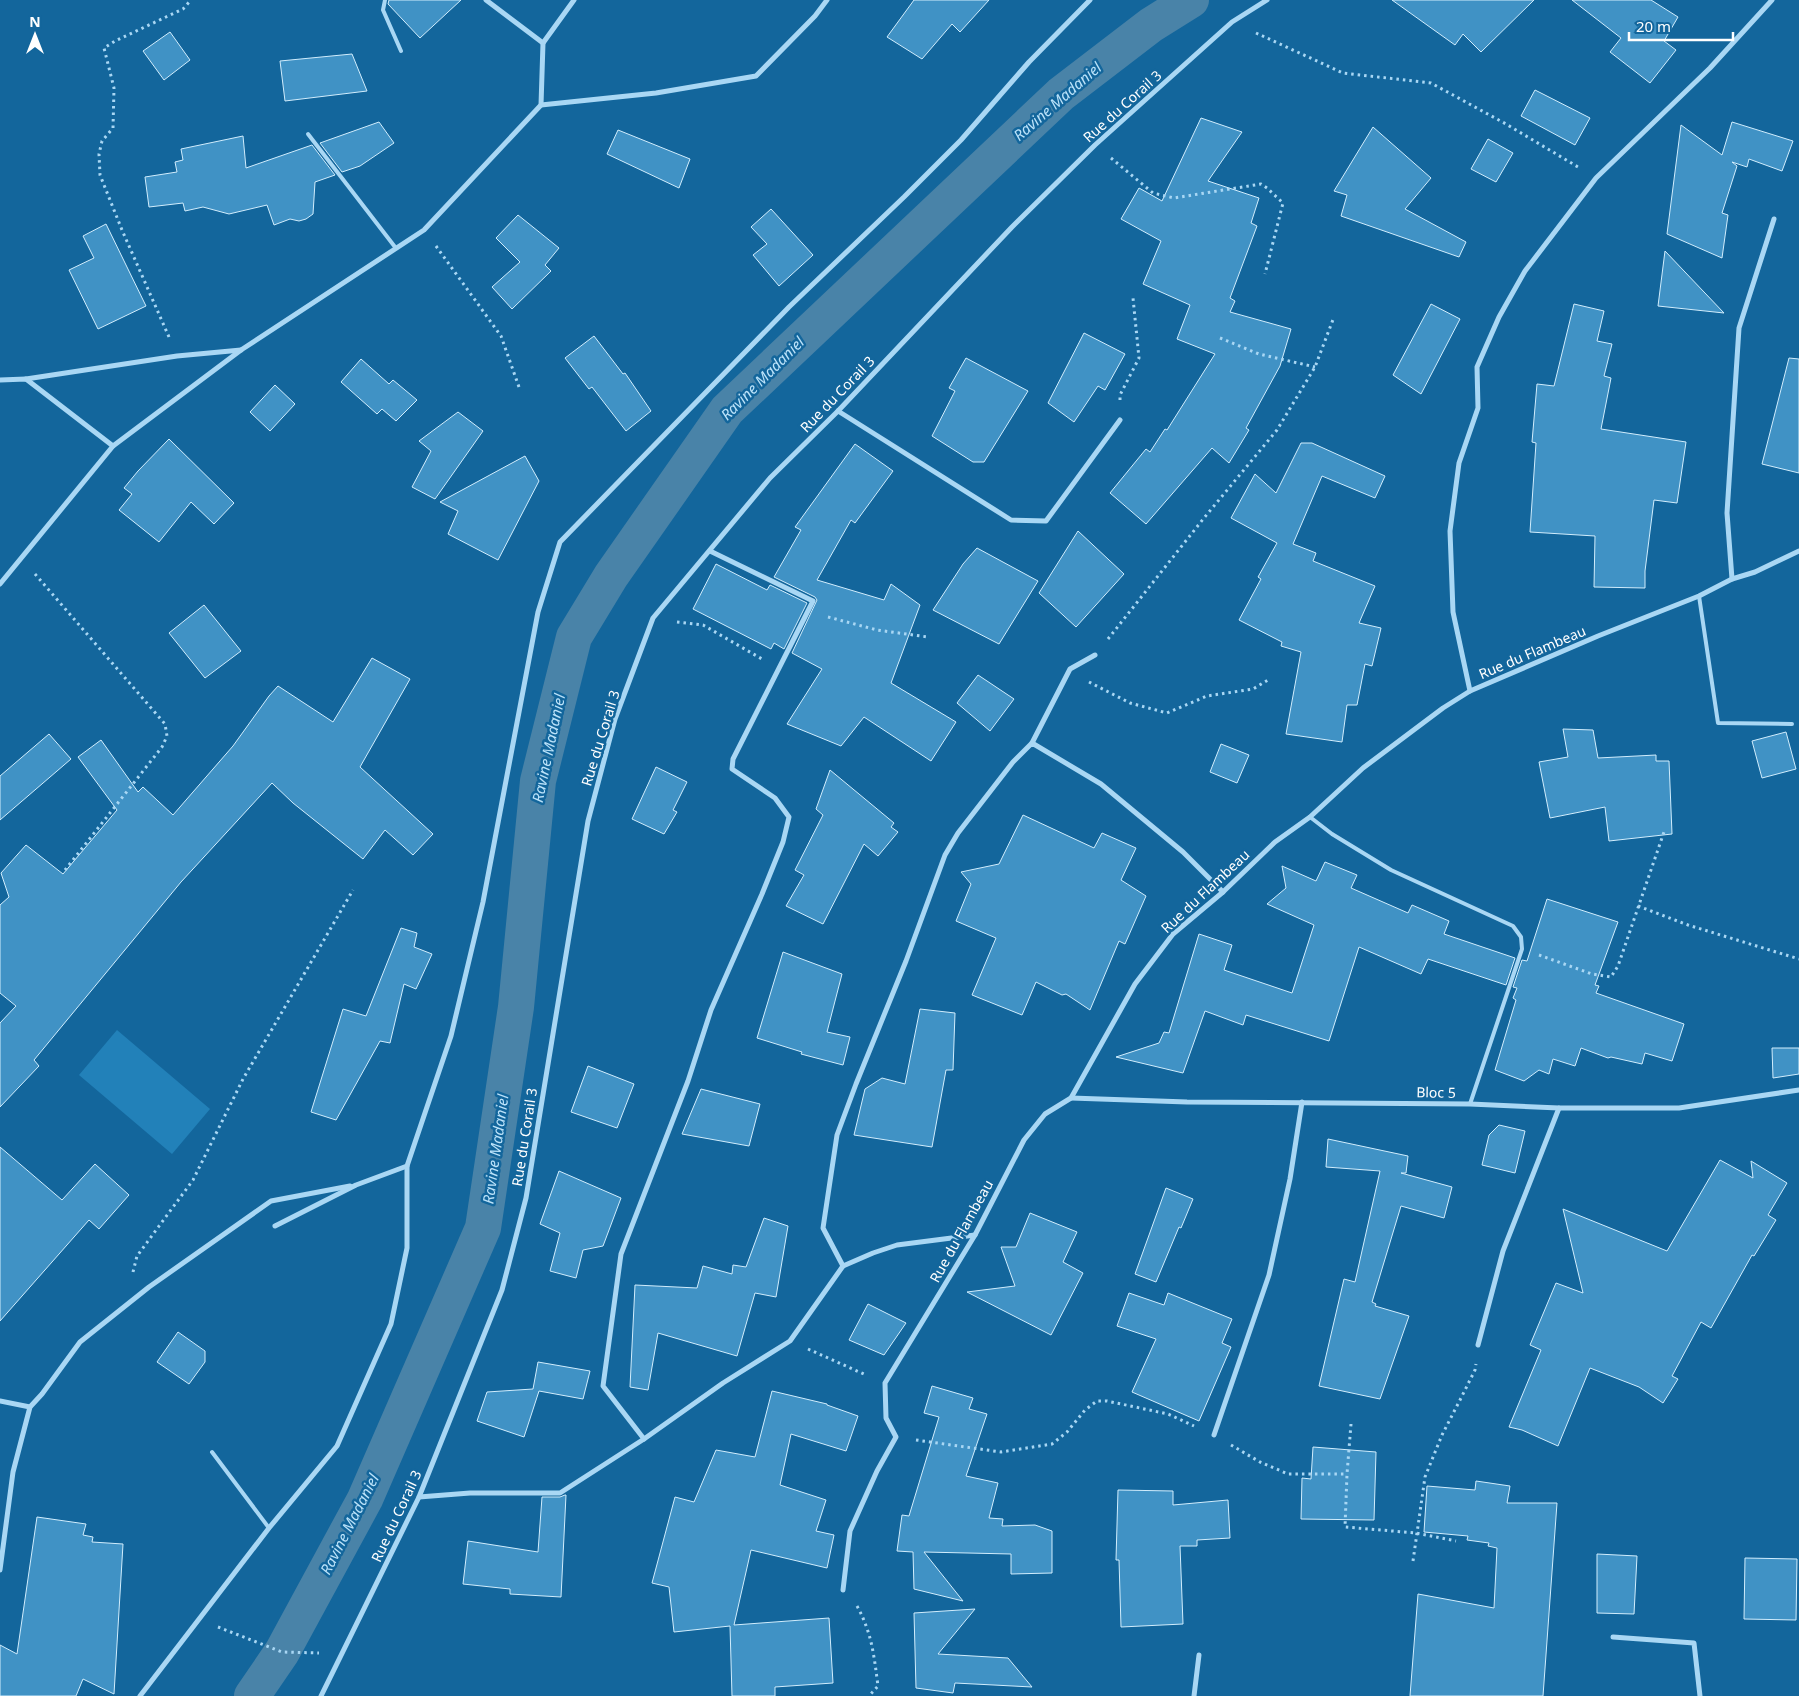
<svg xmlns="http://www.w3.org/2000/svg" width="1799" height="1696" font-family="'Noto Sans',sans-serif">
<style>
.green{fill:#2281b9}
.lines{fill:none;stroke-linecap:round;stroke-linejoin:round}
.canal{stroke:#4983a8;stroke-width:36}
.building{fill:#4092c5;stroke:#d1edfd}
.path{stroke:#a9d7f4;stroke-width:3;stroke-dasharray:2.5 4;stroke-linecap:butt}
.service{stroke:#a9d7f4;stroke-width:4}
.minor{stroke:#a9d7f4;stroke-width:5}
.labels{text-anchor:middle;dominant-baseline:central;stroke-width:5;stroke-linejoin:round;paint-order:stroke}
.street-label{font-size:14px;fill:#fff;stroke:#13669c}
.water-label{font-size:15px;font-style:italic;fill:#bce3fa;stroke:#13669c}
</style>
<rect width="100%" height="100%" fill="#13669c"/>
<!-- green -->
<polygon class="green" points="117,1030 210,1109 172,1154 79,1075"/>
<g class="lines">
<!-- canal -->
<polyline class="canal" points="252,1696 282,1652 365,1499 483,1228 516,1007 538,781 574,637 611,576 727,410 1061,94 1151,25 1191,0"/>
</g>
<!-- building -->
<g class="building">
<polygon points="389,0 461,0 420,38 388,4"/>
<polygon points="914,0 989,0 960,32 952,24 922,59 887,37"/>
<polygon points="1392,0 1534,0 1481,52 1463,34 1455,45"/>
<polygon points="1572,0 1651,0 1678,17 1664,41 1676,50 1650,83 1610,52 1621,38"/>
<polygon points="170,32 190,60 164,80 143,51"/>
<polygon points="352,54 367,91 285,101 280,61"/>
<polygon points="1535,90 1590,118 1575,145 1521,116"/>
<polygon points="1201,118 1242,132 1208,181 1259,198 1251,223 1257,226 1230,298 1235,301 1230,312 1291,329 1280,366 1246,428 1249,430 1229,463 1212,448 1146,524 1110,493 1146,449 1150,452 1165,429 1167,430 1215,354 1177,339 1190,305 1143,284 1161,241 1121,219 1139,188 1162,201"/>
<polygon points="379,122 394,143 360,166 342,172 320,143"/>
<polygon points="1732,122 1793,141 1782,171 1749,159 1747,167 1732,162 1737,166 1722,213 1728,215 1722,258 1667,234 1681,125 1722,155"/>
<polygon points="1373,127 1431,178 1405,209 1466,242 1459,257 1341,216 1347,195 1334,191"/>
<polygon points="618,130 690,159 679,188 607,154"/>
<polygon points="243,136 246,168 312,145 335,175 315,182 313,214 306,219 299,221 290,219 274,225 267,205 229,214 203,207 185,211 183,203 149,207 145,177 177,172 175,162 183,160 181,149"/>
<polygon points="1488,139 1513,153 1496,182 1471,169"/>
<polygon points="771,209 813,255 779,286 753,255 767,244 751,227"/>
<polygon points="518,215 559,248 545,265 551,271 512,309 492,287 520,262 496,238"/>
<polygon points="106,224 146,306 98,329 69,270 94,258 83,236"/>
<polygon points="1665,251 1724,313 1658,306"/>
<polygon points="1431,304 1460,319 1421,394 1393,375"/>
<polygon points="1574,304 1604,311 1597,341 1612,344 1604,376 1611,378 1601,429 1686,442 1677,503 1654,500 1645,571 1645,588 1594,587 1595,536 1530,532 1536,443 1532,442 1537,384 1554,386"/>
<polygon points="1084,333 1125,354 1105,390 1098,386 1074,422 1048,403"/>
<polygon points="594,336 623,374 625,373 651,411 626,431 592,387 589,389 565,358"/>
<polygon points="966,358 1028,391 984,462 973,462 932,436 955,391 949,388"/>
<polygon points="1789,358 1799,359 1799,473 1762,464"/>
<polygon points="361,359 389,384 393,380 417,400 396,421 382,409 377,414 341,382"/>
<polygon points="275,385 295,404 270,431 250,412"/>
<polygon points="458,412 483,431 435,499 412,487 431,451 419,441"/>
<polygon points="169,439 234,503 214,524 191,502 159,542 119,510 132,494 124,488 138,471"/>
<polygon points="1301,443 1312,443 1385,476 1375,498 1322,476 1293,544 1316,553 1313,561 1375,586 1359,623 1381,628 1372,666 1365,664 1357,705 1347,705 1342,742 1286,734 1301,652 1281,646 1282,642 1239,620 1261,579 1258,577 1277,543 1231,518 1255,474 1276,493"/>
<polygon points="855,444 893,471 855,523 851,520 817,580 884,600 891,584 920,605 891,683 956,722 931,761 864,717 841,746 787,724 822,669 792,653 817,600 815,597 774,577 801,530 795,527"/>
<polygon points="525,456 539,481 498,560 448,534 458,511 440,502"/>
<polygon points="1078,531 1124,574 1076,627 1039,593"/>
<polygon points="977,548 1038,581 999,644 933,610 963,564"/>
<polygon points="716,564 767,590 770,585 807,603 784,649 774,643 771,649 693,609"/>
<polygon points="204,605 241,651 205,678 169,633"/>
<polygon points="372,658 410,679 360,767 433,834 413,855 385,830 363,859 293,803 272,783 181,882 34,1060 39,1066 0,1107 0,1023 16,1006 0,993 0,905 9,897 1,873 26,845 63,874 117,810 78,757 101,740 138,792 143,787 173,815 233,746 269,696 278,686 333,722"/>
<polygon points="978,675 1014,699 990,731 957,703"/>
<polygon points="1563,729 1593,730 1598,758 1656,755 1656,761 1669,761 1672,834 1609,841 1605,807 1550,818 1539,762 1568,757"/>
<polygon points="1786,732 1796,769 1762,778 1752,741"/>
<polygon points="49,734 71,759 0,820 0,776"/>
<polygon points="1221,744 1249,755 1237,783 1210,772"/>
<polygon points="656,767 687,782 673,810 677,812 664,834 632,819"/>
<polygon points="830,770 894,823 891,827 898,832 878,856 864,844 823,924 786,906 804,875 795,870 823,815 816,809"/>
<polygon points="1023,815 1094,848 1102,833 1136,848 1121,880 1146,896 1125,944 1119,941 1090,1010 1066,994 1062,995 1036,982 1022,1015 972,995 996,938 956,921 971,884 961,872 999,864"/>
<polygon points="1325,862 1357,875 1351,888 1408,913 1412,905 1449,921 1444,934 1515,958 1506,985 1428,959 1421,974 1359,947 1329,1041 1246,1015 1243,1025 1205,1011 1183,1073 1116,1057 1159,1043 1164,1032 1169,1033 1199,934 1232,945 1224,970 1292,993 1314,925 1267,904 1286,888 1282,866 1316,881"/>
<polygon points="1547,899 1618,922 1595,985 1599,986 1596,993 1684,1024 1672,1061 1645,1053 1642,1064 1611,1057 1608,1058 1581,1048 1575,1066 1553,1059 1549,1074 1539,1070 1524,1081 1495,1070 1516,1000 1513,998 1517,988 1513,987 1522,960 1527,961"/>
<polygon points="401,928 417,933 414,947 432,954 416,989 404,984 390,1043 380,1041 336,1120 311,1112 343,1009 366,1016"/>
<polygon points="783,952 842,974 827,1032 850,1037 843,1065 801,1054 802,1052 757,1038"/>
<polygon points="920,1009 955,1013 953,1070 946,1070 932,1147 854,1135 865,1089 882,1078 905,1084"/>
<polygon points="1772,1048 1799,1048 1799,1074 1773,1078"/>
<polygon points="588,1066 634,1084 617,1128 571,1112"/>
<polygon points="701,1089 760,1104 749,1146 682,1134"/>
<polygon points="1499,1125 1525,1131 1515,1173 1482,1165 1489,1135"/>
<polygon points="1328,1139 1408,1156 1406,1173 1401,1173 1452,1187 1444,1218 1401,1206 1372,1302 1376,1304 1375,1306 1409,1316 1380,1399 1319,1386 1344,1279 1355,1282 1380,1171 1326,1167"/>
<polygon points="0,1147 62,1200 95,1164 129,1195 99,1229 89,1220 0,1321"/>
<polygon points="1720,1160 1753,1178 1751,1161 1787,1183 1768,1215 1776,1220 1754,1256 1752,1255 1711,1328 1701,1322 1672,1376 1678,1379 1663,1403 1639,1387 1590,1368 1558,1446 1522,1430 1509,1427 1541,1350 1530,1345 1556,1283 1583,1293 1563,1209 1667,1251"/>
<polygon points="559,1171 621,1198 603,1246 583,1250 576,1278 550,1271 560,1233 540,1224"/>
<polygon points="1166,1188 1193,1199 1181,1228 1179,1227 1156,1282 1135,1274"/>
<polygon points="1030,1213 1077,1232 1063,1262 1083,1273 1051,1335 967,1292 1015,1286 1001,1247 1016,1247"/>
<polygon points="764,1218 788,1226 776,1297 755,1293 737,1356 658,1333 648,1390 630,1387 635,1285 697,1288 703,1266 732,1274 733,1265 746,1267"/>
<polygon points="1129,1293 1164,1305 1168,1293 1232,1319 1222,1343 1231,1347 1199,1421 1132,1392 1156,1339 1117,1326"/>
<polygon points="868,1304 906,1323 884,1355 849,1340"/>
<polygon points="178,1332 205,1351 205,1362 189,1384 157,1362"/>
<polygon points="538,1362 590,1371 583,1399 539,1391 524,1437 477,1421 487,1392 533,1389"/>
<polygon points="932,1386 973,1398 969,1409 987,1414 966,1476 998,1483 989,1518 1003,1519 1002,1526 1035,1525 1052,1531 1052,1573 1011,1574 1011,1554 924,1552 963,1601 914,1589 913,1552 897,1551 902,1515 909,1516 939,1417 924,1413"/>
<polygon points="772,1391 827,1404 827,1405 858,1416 846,1451 791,1434 780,1485 826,1500 816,1531 834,1535 827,1568 751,1550 734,1625 829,1618 833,1683 775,1687 775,1696 732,1696 730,1626 674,1632 669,1587 652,1583 675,1497 694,1502 716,1450 755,1457"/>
<polygon points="1313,1447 1376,1452 1374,1520 1301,1519 1302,1478 1311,1479"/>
<polygon points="1476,1481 1510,1486 1507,1503 1557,1503 1543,1696 1410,1696 1418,1594 1494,1608 1497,1548 1488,1546 1489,1543 1467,1540 1468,1536 1424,1532 1427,1486 1475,1490"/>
<polygon points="1118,1490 1173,1491 1173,1505 1228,1500 1230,1538 1197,1540 1197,1546 1180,1546 1183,1624 1121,1627 1119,1560 1116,1560"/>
<polygon points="565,1495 566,1495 561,1597 510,1594 510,1589 463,1584 468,1541 538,1552 542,1497 560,1497"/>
<polygon points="37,1517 86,1524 83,1535 93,1537 92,1542 123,1544 114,1694 83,1679 76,1696 0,1696 0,1645 17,1654"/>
<polygon points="1597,1554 1637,1556 1634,1614 1597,1613"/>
<polygon points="1745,1558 1797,1559 1796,1620 1744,1619"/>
<polygon points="975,1609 938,1654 1008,1658 1032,1687 955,1683 953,1693 916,1688 914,1613"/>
</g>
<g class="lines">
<!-- path -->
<g class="path">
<polyline points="1256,33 1343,73 1431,83 1506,124 1578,167"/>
<polyline points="1111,158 1153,193 1174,198 1261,184 1267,188 1283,203 1265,274"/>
<polyline points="436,246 501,336 519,387"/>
<polyline points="169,337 122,230 100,175 99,154 102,141 113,128 114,88 104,48 115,41 183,9 191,0"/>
<polyline points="1220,338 1259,354 1315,367"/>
<polyline points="1120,400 1120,395 1139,358 1133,298"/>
<polyline points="35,574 165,724 167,736 162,747 65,870"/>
<polyline points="828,617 877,630 928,637"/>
<polyline points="677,622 703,625 762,659"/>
<polyline points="1108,639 1204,518 1277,430 1315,367 1334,317"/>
<polyline points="1089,682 1130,703 1167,713 1207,696 1253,689 1268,680"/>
<polyline points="1638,906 1688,925 1799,959"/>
<polyline points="1539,955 1592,974 1611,977 1618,966 1664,832"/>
<polyline points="133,1272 137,1256 193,1180 243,1079 353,890"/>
<polyline points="808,1349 866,1375"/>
<polyline points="1351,1424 1347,1474 1345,1527 1416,1533 1456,1541"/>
<polyline points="916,1440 1001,1452 1052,1444 1067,1432 1085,1410 1097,1401 1107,1401 1168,1414 1194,1426"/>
<polyline points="1231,1445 1260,1462 1288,1474 1347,1474"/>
<polyline points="1413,1561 1425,1477 1442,1435 1461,1398 1475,1370 1476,1364"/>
<path d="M857,1606C872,1633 874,1656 878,1686L869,1696"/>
<polyline points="218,1627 282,1652 319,1653"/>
</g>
<!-- service -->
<g class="service">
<polyline points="385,0 383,10 401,51"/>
<polyline points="308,134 395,247"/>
<polyline points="1699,596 1718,723 1792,724"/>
<polyline points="1310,817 1332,834 1391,870 1513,926 1521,937 1522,949 1470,1104"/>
<polyline points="212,1452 269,1528"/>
</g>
<!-- minor -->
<g class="minor">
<polyline points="486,0 543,43"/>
<polyline points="541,105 656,93 756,76 815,16 827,0"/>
<polyline points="26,379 177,356 241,350"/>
<polyline points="0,380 26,379 113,446"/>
<polyline points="838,411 1011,520 1046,521 1120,420"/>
<polyline points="1732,579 1727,513 1739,328 1774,219"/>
<polyline points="0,584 113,446 241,350 424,230 541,105 543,43 574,0"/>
<polyline points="1470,691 1453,612 1450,531 1459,463 1478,408 1477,367 1499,317 1525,271 1596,178 1710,68 1772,0"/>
<polyline points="1032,743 1070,669 1095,655"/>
<polyline points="1071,1098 1187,1102 1470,1104 1559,1108 1679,1108 1799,1090"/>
<polyline points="275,1226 356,1185 407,1166 451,1036 483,902 538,612 560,542 789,307 904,197 961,140 1029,62 1090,0"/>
<polyline points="843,1266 823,1228 837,1135 856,1084 906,961 945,855 958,833 1013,762 1032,743 1101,784 1183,852 1223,892"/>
<polyline points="1478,1345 1503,1251 1559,1108"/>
<polyline points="0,1401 30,1407"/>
<polyline points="1214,1435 1269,1275 1290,1179 1302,1102"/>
<polyline points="644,1439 603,1386 621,1254 688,1081 711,1010 762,894 783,842 789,817 775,798 732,769 733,759 813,601 710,551"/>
<polyline points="419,1497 470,1493 560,1493 644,1439 723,1383 790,1341 843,1266 873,1253 897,1245 975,1235"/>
<polyline points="0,1570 13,1472 30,1407 42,1394 80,1342 149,1287 271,1201 350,1186"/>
<polyline points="843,1590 850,1531 877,1471 896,1437 886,1418 885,1383 975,1235 1024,1140 1045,1114 1071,1098 1135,984 1173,934 1223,892 1275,842 1310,817 1363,768 1443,708 1470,691 1598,636 1699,596 1732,579 1755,572 1799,551"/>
<polyline points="1613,1637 1694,1643 1700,1696"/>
<polyline points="140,1696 269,1528 337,1446 391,1324 407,1248 407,1166"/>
<polyline points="321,1696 419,1497 502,1290 526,1198 588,821 615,719 653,618 770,478 838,411 1012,227 1095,145 1232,22 1267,0"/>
<polyline points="1194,1696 1199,1655"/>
</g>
</g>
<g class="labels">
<!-- street labels -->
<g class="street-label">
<text transform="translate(1122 106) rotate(-42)">Rue du Corail 3</text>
<text transform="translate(837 394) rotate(-46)">Rue du Corail 3</text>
<text transform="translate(1532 652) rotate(-23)">Rue du Flambeau</text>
<text transform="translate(600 738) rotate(-73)">Rue du Corail 3</text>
<text transform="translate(1205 891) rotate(-43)">Rue du Flambeau</text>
<text transform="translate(1436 1092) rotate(1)">Bloc 5</text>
<text transform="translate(524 1137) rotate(-81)">Rue du Corail 3</text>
<text transform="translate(961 1231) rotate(-61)">Rue du Flambeau</text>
<text transform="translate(396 1516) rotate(-65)">Rue du Corail 3</text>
</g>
<!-- water labels -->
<g class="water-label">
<text transform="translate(1057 101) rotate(-41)">Ravine Madaniel</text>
<text transform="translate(762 378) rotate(-45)">Ravine Madaniel</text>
<text transform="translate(548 748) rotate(-78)">Ravine Madaniel</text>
<text transform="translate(495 1149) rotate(-82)">Ravine Madaniel</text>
<text transform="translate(349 1524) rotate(-63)">Ravine Madaniel</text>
</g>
</g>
<!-- north arrow -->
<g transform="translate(35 35)" stroke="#13669c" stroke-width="4" paint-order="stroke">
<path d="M0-4L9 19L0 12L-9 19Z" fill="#ffffff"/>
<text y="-8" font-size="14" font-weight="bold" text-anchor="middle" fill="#ffffff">N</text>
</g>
<!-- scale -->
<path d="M1629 32v8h104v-8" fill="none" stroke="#ffffff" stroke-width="2.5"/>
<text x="1636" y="32" font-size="15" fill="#ffffff" stroke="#13669c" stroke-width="4" paint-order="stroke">20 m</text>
</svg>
